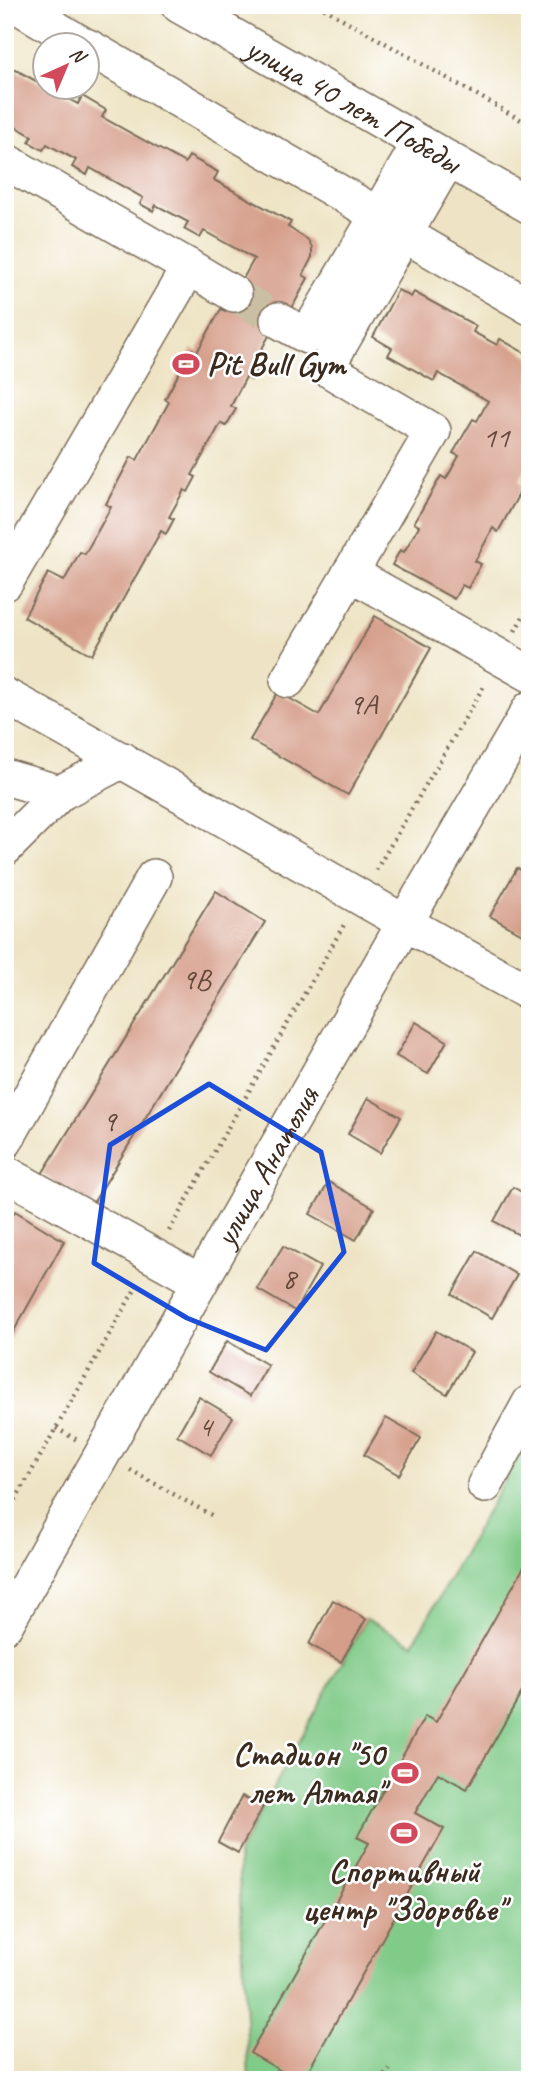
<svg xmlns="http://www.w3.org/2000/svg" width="535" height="2085" font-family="Caveat,sans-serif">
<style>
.green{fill:#81cb89;stroke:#5e7a54;stroke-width:2}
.building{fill:#d59e8a}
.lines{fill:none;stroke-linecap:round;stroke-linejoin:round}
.minor-tunnel{stroke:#cabfa4;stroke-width:35;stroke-dasharray:35 18;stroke-linecap:butt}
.minor-casing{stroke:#7a6b58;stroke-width:38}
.path{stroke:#7a6b58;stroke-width:4.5;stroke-dasharray:2 5;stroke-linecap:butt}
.minor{stroke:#fff;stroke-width:35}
.marked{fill:none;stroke:#1d4ed8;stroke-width:5;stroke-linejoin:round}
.labels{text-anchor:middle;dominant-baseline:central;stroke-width:5;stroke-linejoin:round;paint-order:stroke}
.number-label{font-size:30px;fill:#624739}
.street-label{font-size:33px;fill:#3b2a1e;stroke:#fff}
.poi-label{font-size:33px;font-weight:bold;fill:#3b2a1e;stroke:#fff;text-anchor:start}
</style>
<rect width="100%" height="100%" fill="#fff"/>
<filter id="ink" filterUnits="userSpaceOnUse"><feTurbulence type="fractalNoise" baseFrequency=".0143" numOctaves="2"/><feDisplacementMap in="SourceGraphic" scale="14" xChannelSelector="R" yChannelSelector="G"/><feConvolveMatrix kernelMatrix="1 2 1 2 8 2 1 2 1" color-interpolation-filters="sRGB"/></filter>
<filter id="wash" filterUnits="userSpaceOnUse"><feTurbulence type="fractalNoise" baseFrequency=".00686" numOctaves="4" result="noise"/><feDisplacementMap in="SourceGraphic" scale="28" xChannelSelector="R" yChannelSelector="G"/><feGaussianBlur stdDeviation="1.57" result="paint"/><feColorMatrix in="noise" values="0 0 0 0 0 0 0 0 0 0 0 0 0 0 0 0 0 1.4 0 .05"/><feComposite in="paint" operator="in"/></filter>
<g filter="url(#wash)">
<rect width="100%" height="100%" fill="#eee4c5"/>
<!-- green -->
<polygon class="green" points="530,1435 530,2080 249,2080 238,1853 366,1619 413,1644"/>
<g id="blocks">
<!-- building -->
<g class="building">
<polygon points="5,64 78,104 82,96 106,110 102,117 185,163 189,156 218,172 214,180 291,222 288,227 308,240 312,248 312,257 303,275 308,278 286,319 280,316 255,361 260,364 251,380 246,377 231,406 236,409 226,426 221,423 192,475 196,477 188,492 184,490 169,517 174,519 166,534 161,531 92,655 24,617 48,573 64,581 80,552 85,554 111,507 106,504 131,457 137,460 169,402 165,399 192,349 197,352 221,309 225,311 254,259 204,231 200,238 184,229 188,222 156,205 153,211 140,204 143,198 90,168 87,175 72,167 76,160 47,144 43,150 29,142 32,136 5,121"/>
<polygon points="398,290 411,297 414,292 476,326 473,332 497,345 500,339 530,356 530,462 519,482 524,485 498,532 493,528 475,561 481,564 468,588 462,585 454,599 392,565 400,550 404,552 419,526 414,523 441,476 446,479 459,456 453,453 473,419 477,421 488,401 438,373 434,381 388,355 392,348 373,337"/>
<polygon points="375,616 431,648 348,795 250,740 278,692 319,715"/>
<polygon points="517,868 530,874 530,925 524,935 490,916"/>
<polygon points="216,891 265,922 92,1205 42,1174"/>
<polygon points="416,1022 447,1041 428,1074 396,1056"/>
<polygon points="368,1098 401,1117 380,1153 348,1134"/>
<polygon points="329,1182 374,1208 356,1240 310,1214"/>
<polygon points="513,1187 530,1197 530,1241 494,1221"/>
<polygon points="15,1211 64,1241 5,1347 5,1227"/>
<polygon points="283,1246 320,1267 295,1311 257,1289"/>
<polygon points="477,1251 517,1275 492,1318 452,1294"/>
<polygon points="436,1331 472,1352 447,1394 411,1373"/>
<polygon points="227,1341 268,1365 250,1396 209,1372"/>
<polygon points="199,1397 233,1417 211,1455 177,1435"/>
<polygon points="386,1418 421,1438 399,1475 364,1455"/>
<polygon points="530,1556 530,1678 467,1789 438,1773 415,1813 444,1829 303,2080 297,2080 250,2053 369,1843 357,1837 425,1716 436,1722"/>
<polygon points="333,1600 366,1619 341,1662 309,1644"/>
<polygon points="242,1796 263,1807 238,1853 218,1842"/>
</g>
</g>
</g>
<g filter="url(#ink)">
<use href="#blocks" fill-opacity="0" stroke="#7a6b58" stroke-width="2"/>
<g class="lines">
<!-- minor-tunnel -->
<polyline class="minor-tunnel" points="234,294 278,320"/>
<!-- minor casing -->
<g class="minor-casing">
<g id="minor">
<polyline points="16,5 85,46"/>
<path id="s1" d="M179,5L530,206"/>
<polyline points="88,47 378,215"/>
<polyline points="5,161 189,267 5,583"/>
<polyline points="404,234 530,307"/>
<polyline points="189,267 234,294"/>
<polyline points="278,320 307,336 420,143"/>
<polyline points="350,573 530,674"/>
<polyline points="288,680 433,431 326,368 448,159"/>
<path d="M5,696C182,792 354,896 530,993"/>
<polyline points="5,777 60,793"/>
<polyline points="5,848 60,793 123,760"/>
<polyline points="5,1141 154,877"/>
<polyline points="5,1173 200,1282"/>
<polyline points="485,1485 530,1403"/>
<path id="s2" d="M5,1625L404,924L530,709"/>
</g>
</g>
<!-- path -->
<g class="path">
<polyline points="318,5 530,125"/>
<polyline points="515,631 530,604"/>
<polyline points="376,870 485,684"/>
<polyline points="169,1231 345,923"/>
<polyline points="56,1428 77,1440"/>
<polyline points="130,1470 213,1516"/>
<polyline points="5,1518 138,1284"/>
<polyline points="379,2080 390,2069"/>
</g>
<!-- minor -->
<use href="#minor" class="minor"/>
</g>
</g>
<!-- marked area -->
<path class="marked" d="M209,1084L321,1152L344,1252L266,1350L187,1318L94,1263L110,1145Z"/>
<!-- icons -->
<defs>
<g id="stadium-bare" transform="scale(2.1)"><path d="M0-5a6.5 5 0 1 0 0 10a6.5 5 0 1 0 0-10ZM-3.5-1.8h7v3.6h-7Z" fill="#d1495b" stroke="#fff" stroke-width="2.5" paint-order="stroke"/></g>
</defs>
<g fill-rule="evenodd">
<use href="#stadium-bare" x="186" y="364"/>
<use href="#stadium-bare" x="405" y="1773"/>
<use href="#stadium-bare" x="404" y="1833"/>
</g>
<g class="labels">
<!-- number labels -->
<g class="number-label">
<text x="496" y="437">11</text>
<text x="363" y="704">9А</text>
<text x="196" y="979">9В</text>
<text x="109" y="1121">9</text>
<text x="289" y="1278">8</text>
<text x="205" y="1426">4</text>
</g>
<!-- street labels -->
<g class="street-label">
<text stroke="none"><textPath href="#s1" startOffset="201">улица 40 лет Победы</textPath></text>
<text stroke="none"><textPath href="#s2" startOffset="528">улица Анатолия</textPath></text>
</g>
<!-- poi labels -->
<g class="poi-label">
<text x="207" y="364">Pit Bull Gym</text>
<text x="384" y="1754" text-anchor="end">Стадион "50<tspan x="384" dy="38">лет Алтая"</tspan></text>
<text x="404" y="1871" text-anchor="middle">Спортивный<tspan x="404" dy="38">центр "Здоровье"</tspan></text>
</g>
</g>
<!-- margin -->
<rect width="535" height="2085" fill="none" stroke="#fff" stroke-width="28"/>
<!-- north arrow -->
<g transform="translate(66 66) rotate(44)"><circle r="33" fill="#ffffff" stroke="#b1aaa5" stroke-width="2"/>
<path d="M0-5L12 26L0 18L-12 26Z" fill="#d1495b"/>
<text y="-10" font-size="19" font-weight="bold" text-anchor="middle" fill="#3b2a1e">N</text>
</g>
</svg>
